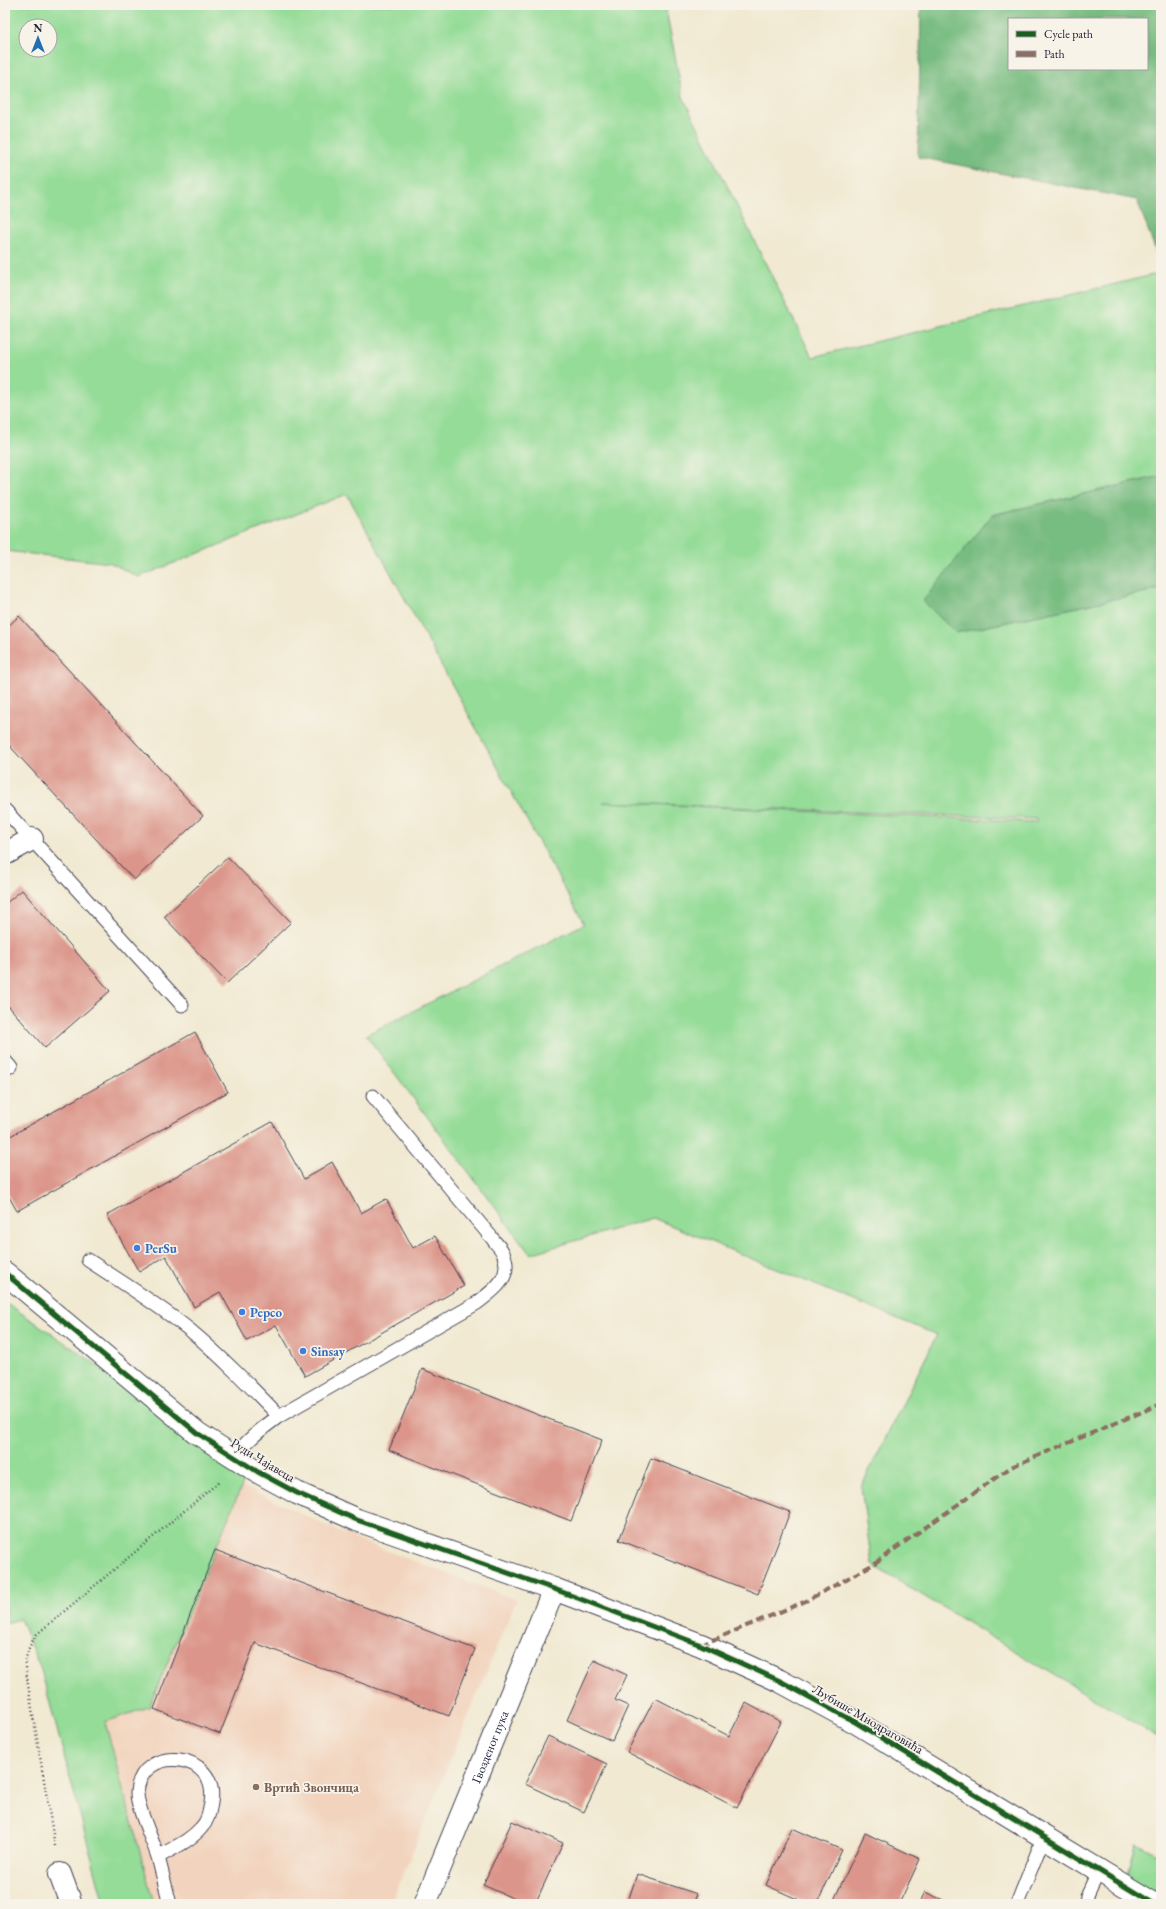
<svg xmlns="http://www.w3.org/2000/svg" width="1166" height="1909" font-family="'EB Garamond',serif">
<style>
.built{fill:#f2d4be}
.green{fill:#94dc97;stroke:#5b7f69;fill-rule:evenodd}
.forest{fill:#77bc80;stroke:#4c6f5e;fill-rule:evenodd}
.building{fill:#dc958a}
.lines{fill:none;stroke-linecap:round;stroke-linejoin:round}
.service-casing{stroke:#414052;stroke-width:15}
.minor-casing{stroke:#414052;stroke-width:24}
.path{stroke:#414052;stroke-width:2.5;stroke-dasharray:1 3;stroke-linecap:butt}
.service{stroke:#fff;stroke-width:13}
.minor{stroke:#fff;stroke-width:22}
.quiet{stroke:#8d6e63;stroke-width:4;stroke-dasharray:8 4;stroke-linecap:butt}
.cycleway-casing{stroke:#f7f3e8;stroke-width:8}
.cycleway{stroke:#1b5e20;stroke-width:5}
.shop-dot{fill:#3f7fe0;stroke:#f7f3e8;stroke-width:1.5}
.education-dot{fill:#8d6e63;stroke:#f7f3e8;stroke-width:1.5}
.labels{text-anchor:middle;dominant-baseline:central;stroke-width:3.5;stroke-linejoin:round;paint-order:stroke}
.shop-label{font-size:13px;font-weight:bold;fill:#366cbe;stroke:#f7f3e8;text-anchor:start}
.street-label{font-size:13px;fill:#22223b;stroke:#f7f3e8}
.education-label{font-size:13px;font-weight:bold;fill:#785e54;stroke:#f7f3e8;text-anchor:start}
</style>
<rect width="100%" height="100%" fill="#f7f3e8"/>
<filter id="ink" filterUnits="userSpaceOnUse"><feTurbulence type="fractalNoise" baseFrequency=".025" numOctaves="2"/><feDisplacementMap in="SourceGraphic" scale="8" xChannelSelector="R" yChannelSelector="G"/><feConvolveMatrix kernelMatrix="1 2 1 2 8 2 1 2 1" color-interpolation-filters="sRGB"/></filter>
<filter id="wash" filterUnits="userSpaceOnUse"><feTurbulence type="fractalNoise" baseFrequency=".012" numOctaves="4" result="noise"/><feDisplacementMap in="SourceGraphic" scale="16" xChannelSelector="R" yChannelSelector="G"/><feGaussianBlur stdDeviation="0.9" result="paint"/><feColorMatrix in="noise" values="0 0 0 0 0 0 0 0 0 0 0 0 0 0 0 0 0 1.4 0 .05"/><feComposite in="paint" operator="in"/></filter>
<g filter="url(#wash)">
<rect width="100%" height="100%" fill="#f1e9d1"/>
<!-- built -->
<polygon class="built" points="232,1481 351,1537 516,1600 391,1904 104,1904 41,1670"/>
<!-- green -->
<g class="green">
<path d="M5,5H665L683,97L812,357L1161,273V476L992,515L956,633L1161,589V1046L1159,1047L1161,1058V1739L872,1565L861,1487L937,1335L653,1218L530,1254L366,1035L584,924L347,494L139,577L111,563L5,551ZM26,26H50V50H26ZM603,802L1036,819L1037,822Z"/>
<polygon points="5,1302 197,1433 250,1466 149,1707 105,1722 154,1904 104,1904 41,1670 20,1619 5,1623"/>
<polygon points="1136,1843 1161,1856 1161,1904 1124,1904 1125,1885"/>
</g>
<!-- forest -->
<g class="forest">
<path d="M921,5H1161V265L1137,200L918,157ZM1009,19H1147V69H1009Z"/>
<polygon points="1161,476 1161,589 956,633 923,601 992,515"/>
</g>
<g id="blocks">
<!-- building -->
<g class="building">
<polygon points="19,616 203,816 134,880 5,741 5,629"/>
<polygon points="228,857 291,922 227,983 164,917"/>
<polygon points="22,890 110,991 45,1048 5,1002 5,904"/>
<polygon points="195,1032 228,1092 17,1211 5,1190 5,1139"/>
<polygon points="272,1122 304,1179 332,1162 361,1213 386,1199 413,1248 435,1236 464,1286 305,1376 276,1325 247,1341 220,1292 194,1307 166,1256 139,1272 107,1215"/>
<polygon points="422,1369 602,1440 571,1521 389,1450"/>
<polygon points="651,1458 790,1512 758,1594 619,1540"/>
<polygon points="215,1550 475,1649 449,1716 255,1643 220,1734 154,1709"/>
<polygon points="594,1660 627,1675 615,1700 628,1706 612,1741 567,1720"/>
<polygon points="655,1698 729,1736 746,1703 781,1722 737,1808 627,1752"/>
<polygon points="548,1736 607,1764 584,1812 525,1784"/>
<polygon points="512,1821 563,1843 535,1904 526,1904 483,1885"/>
<polygon points="792,1828 842,1850 817,1904 808,1904 766,1885"/>
<polygon points="865,1833 920,1859 899,1904 832,1904"/>
<polygon points="637,1874 697,1894 693,1904 627,1904"/>
<polygon points="925,1892 952,1904 919,1904"/>
</g>
</g>
</g>
<g filter="url(#ink)">
<use href="#blocks" fill-opacity="0" stroke="#414052" stroke-width="1"/>
<g class="lines">
<!-- service casing -->
<g class="service-casing">
<g id="service">
<polyline points="5,810 182,1005"/>
<polyline points="5,1061 11,1068 5,1072"/>
<path d="M88,1260C123,1283 159,1305 191,1331C222,1357 250,1386 279,1416"/>
<path d="M235,1457C246,1440 263,1428 279,1416L477,1303C493,1291 514,1277 503,1253C501,1248 495,1243 492,1238L373,1096"/>
<path d="M158,1857C153,1841 137,1808 137,1793C140,1743 220,1751 211,1803C209,1813 208,1821 201,1828C190,1841 173,1848 158,1857L170,1904"/>
<polyline points="1017,1904 1044,1836"/>
<polyline points="1086,1904 1087,1896 1099,1870"/>
</g>
</g>
<!-- minor casing -->
<g class="minor-casing">
<g id="minor">
<polyline points="5,854 32,839"/>
<polyline points="5,1273 197,1433 258,1472 297,1493 357,1520 554,1589 701,1645 780,1681 857,1723 1154,1904"/>
<polyline points="60,1874 71,1904"/>
<path id="s1" d="M425,1904L554,1589"/>
</g>
</g>
<!-- path -->
<path class="path" d="M55,1846L28,1685C25,1661 23,1655 37,1634L220,1481"/>
<!-- service -->
<use href="#service" class="service"/>
<!-- minor -->
<use href="#minor" class="minor"/>
<!-- quiet -->
<polyline class="quiet" points="701,1645 806,1601 872,1565 1011,1467 1161,1404"/>
<!-- cycleway casing -->
<g class="cycleway-casing">
<polyline id="cycleway" points="5,1273 197,1433 258,1472 297,1493 357,1520 554,1589 701,1645 780,1681 857,1723 1154,1904"/>
</g>
<!-- cycleway -->
<use href="#cycleway" class="cycleway"/>
</g>
</g>
<!-- markers -->
<g class="shop-dot">
<circle cx="137" cy="1248" r="4"/>
<circle cx="242" cy="1312" r="4"/>
<circle cx="303" cy="1351" r="4"/>
</g>
<circle class="education-dot" cx="256" cy="1787" r="4"/>
<g class="labels">
<!-- shop labels -->
<g class="shop-label">
<text x="145" y="1248">PerSu</text>
<text x="250" y="1312">Pepco</text>
<text x="311" y="1351">Sinsay</text>
</g>
<!-- street labels -->
<g class="street-label">
<text transform="translate(263 1460) rotate(31)">Руди Чајавеца</text>
<text transform="translate(868 1719) rotate(30)">Љубише Миодраговића</text>
<text stroke="none"><textPath href="#s1" startOffset="170">Гвозденог пука</textPath></text>
</g>
<!-- education labels -->
<g class="education-label">
<text x="264" y="1787">Вртић Звончица</text>
</g>
</g>
<!-- margin -->
<rect width="1166" height="1909" fill="none" stroke="#f7f3e8" stroke-width="20"/>
<!-- legend -->
<rect x="1008" y="18" width="140" height="52" fill="#f7f3e8" stroke="#a29fa3"/>
<rect x="1016" y="31" width="20" height="6" fill="#1b5e20" stroke="#a29fa3"/>
<text x="1044" y="38" font-size="12" fill="#22223b">Cycle path</text>
<rect x="1016" y="51" width="20" height="6" fill="#8d6e63" stroke="#a29fa3"/>
<text x="1044" y="58" font-size="12" fill="#22223b">Path</text>
<!-- north arrow -->
<g transform="translate(38 38)"><circle r="19" fill="#f7f3e8" stroke="#a29fa3"/>
<path d="M0-3L7 15L0 10L-7 15Z" fill="#1f6fb2"/>
<text y="-6" font-size="11" font-weight="bold" text-anchor="middle" fill="#22223b">N</text>
</g>
</svg>
